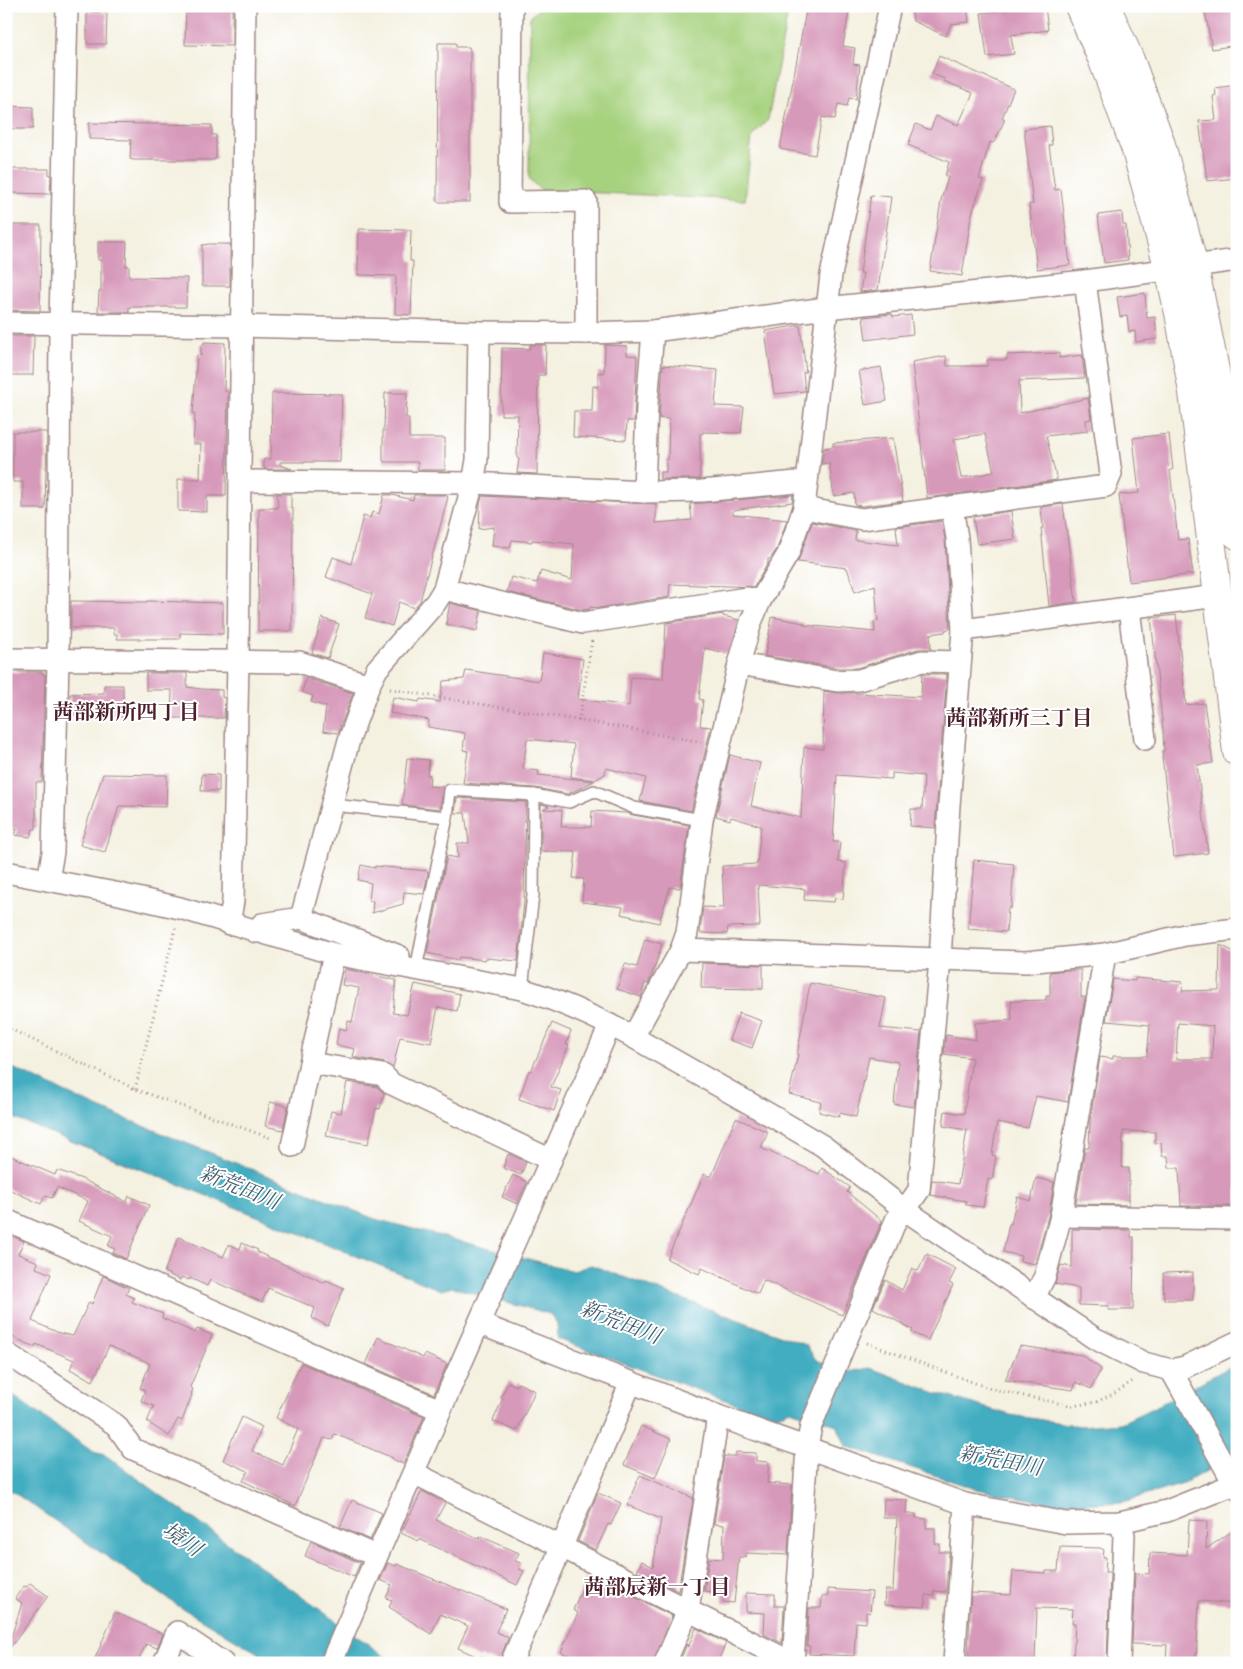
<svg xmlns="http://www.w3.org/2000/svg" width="1243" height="1669" font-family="'Sorts Mill Goudy','Noto Serif JP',serif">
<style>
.green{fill:#a6d27e;stroke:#787854}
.water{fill:#42adc1;stroke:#466676}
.building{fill:#d799ba;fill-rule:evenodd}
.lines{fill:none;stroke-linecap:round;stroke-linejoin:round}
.lane-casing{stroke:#9f8886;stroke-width:14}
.street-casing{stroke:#9f8886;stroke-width:24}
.secondary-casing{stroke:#9f8886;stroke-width:30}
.path{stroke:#9f8886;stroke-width:3;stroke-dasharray:1 4;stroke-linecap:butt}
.lane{stroke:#fff;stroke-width:11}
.street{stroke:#fff;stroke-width:21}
.secondary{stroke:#fff;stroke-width:28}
.labels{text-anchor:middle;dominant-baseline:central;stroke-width:4;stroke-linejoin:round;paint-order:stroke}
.neighbourhood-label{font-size:21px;font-weight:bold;fill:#4a1f2b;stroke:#fff}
.water-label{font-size:21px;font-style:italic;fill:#465f6e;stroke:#fff}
</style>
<rect width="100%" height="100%" fill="#fff"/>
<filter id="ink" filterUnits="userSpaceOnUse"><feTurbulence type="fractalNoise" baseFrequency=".02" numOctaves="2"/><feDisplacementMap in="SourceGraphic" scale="10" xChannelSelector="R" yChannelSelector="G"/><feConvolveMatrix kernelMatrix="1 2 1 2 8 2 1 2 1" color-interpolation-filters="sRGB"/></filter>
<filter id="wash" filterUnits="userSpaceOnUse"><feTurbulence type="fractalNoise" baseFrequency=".0096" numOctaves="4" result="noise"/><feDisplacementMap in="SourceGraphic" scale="20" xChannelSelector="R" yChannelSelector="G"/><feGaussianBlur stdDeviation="1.12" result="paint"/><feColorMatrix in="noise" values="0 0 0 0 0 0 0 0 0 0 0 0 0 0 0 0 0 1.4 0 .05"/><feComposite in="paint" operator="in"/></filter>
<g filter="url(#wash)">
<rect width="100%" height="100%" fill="#f4f1e1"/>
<!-- green -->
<polygon class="green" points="542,6 789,6 768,120 752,136 745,200 540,190 529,178 530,17"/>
<!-- water -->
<g class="water">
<polygon points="6,1065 99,1108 375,1219 574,1271 591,1265 806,1345 816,1360 848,1372 870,1368 936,1393 1010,1415 1081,1426 1121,1423 1163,1403 1237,1363 1237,1455 1180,1485 1123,1502 1061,1505 976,1489 846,1446 837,1425 790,1410 772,1417 558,1339 557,1323 550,1314 452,1287 441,1290 6,1115"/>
<polygon points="6,1391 93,1452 105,1455 394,1663 275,1663 177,1605 6,1487"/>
</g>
<g id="blocks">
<!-- building -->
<g class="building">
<polygon points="186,6 225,6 225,8 232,8 232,46 185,45"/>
<polygon points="807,6 850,6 843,46 855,48 853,64 860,65 856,99 849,98 847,106 838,104 835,119 822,117 815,155 780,149"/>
<polygon points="911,6 967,6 969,22 951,24 946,36 913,21"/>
<polygon points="1009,6 1045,6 1048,30 1011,35 1014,54 987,57 981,13 1009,10"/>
<polygon points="1204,6 1237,6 1237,45 1212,49"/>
<polygon points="87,12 107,13 106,44 87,44"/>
<polygon points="438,43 456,43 456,47 469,47 470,50 470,202 437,202"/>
<polygon points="939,56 1014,89 1002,118 1005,119 995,141 993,143 990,142 979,179 983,180 971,217 962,276 930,271 941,200 948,177 945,176 949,162 908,145 916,124 930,130 936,116 958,125 973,93 944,81 945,79 932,74"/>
<polygon points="1237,85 1237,178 1207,181 1199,121 1216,120 1213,96 1216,95 1215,88"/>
<polygon points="6,106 33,107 33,129 6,129"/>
<polygon points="89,123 212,125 212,135 216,135 216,159 214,159 214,160 133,160 130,159 131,140 89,139"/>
<polygon points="1050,126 1052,145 1049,145 1055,190 1061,189 1070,265 1037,269 1029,204 1033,204 1024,129"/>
<polygon points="7,169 49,169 49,175 51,175 50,194 13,193 13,188 7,188"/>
<polygon points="871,195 891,197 878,290 860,292 863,273 860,273"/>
<polygon points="1122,212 1123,225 1126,225 1128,260 1104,263 1098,215"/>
<polygon points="6,225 41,225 40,311 6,310"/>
<polygon points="359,229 411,230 410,261 413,261 411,315 395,314 396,276 358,275"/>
<polygon points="98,242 127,242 126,266 129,266 129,277 187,278 186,307 129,307 129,312 98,312 99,291 101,291 101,260 98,260"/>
<polygon points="209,244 230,244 230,286 202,286 202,245"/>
<polygon points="1145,293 1147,318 1155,317 1157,339 1136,342 1135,331 1129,332 1127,316 1120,317 1117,297"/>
<polygon points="892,314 893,317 911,315 913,334 866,340 863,317"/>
<polygon points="800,325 806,372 803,372 805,391 774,394 765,331"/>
<polygon points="6,336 34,336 33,375 6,375"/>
<polygon points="204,342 225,343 224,391 228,391 226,496 207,496 207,512 178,511 178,479 200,479 201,444 193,444 195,414 193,414 197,355 201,356 201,345 204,345"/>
<polygon points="530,345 546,345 545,375 538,375 537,474 517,473 519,459 517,458 518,415 501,415 502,348 530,349"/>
<polygon points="605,345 627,346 627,355 637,356 634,421 627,421 626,440 573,437 574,411 592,411 593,386 598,387 598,372 604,373"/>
<path d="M1059,353V358L1082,355L1085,378L1019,381L1020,413L1088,398L1091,419L1086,420L1087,431L1046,436L1057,480L927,498L912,362L946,356L947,366H987V360H1007V355ZM985,434L994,472L961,478L954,439Z"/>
<polygon points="663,365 718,370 715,406 744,407 741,433 703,432 702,434 700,434 700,479 660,479 660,472 666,472 666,459 668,460 669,419 659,418"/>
<polygon points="881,367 887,401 865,405 859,371"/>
<polygon points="272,393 342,394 340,462 280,462 280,465 292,469 264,469 264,459 271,459"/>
<polygon points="385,393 407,393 406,418 409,418 409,438 445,438 445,470 418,470 418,462 384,462 383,460 383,428 384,428"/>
<polygon points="13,432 47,432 45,509 23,509 23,482 13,482"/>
<polygon points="1169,434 1173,470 1170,470 1178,540 1188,539 1193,574 1129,582 1119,495 1139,493 1133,438"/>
<polygon points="893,438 903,501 862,506 855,505 854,493 834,496 829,463 822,464 824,448 833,447 833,443"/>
<polygon points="277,494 291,494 291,508 293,508 292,631 258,631 259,508 278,508"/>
<polygon points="384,495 392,495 413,500 414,495 445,495 448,497 420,601 414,608 399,602 392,626 365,618 372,594 326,577 333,557 351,564 363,516 370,518 372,512 379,514"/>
<polygon points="793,495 792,502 733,510 733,514 787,520 777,549 770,559 768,559 768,563 754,587 670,584 669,597 599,608 590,607 590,609 584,610 507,592 511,577 537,583 541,571 572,580 574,544 532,540 532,542 512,540 510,548 492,546 494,527 479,529 480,504 482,496 656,504 656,523 692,520 690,504"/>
<polygon points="1063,504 1076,602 1049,606 1041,528 1043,528 1041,507"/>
<polygon points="1011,511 1015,539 977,544 973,517"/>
<polygon points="942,521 945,539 950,629 945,630 945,632 930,634 931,649 918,649 857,668 838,668 765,656 772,617 804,623 804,625 875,632 874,622 878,621 875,585 855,592 847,568 798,562 812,522 856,531 855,540 898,545 896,527"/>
<polygon points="71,601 147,602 147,601 223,603 223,634 180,633 180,639 117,639 117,634 114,634 114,628 71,628"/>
<polygon points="450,603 481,611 477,631 446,624"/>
<polygon points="723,614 723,616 739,620 729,654 705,648 699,699 703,700 700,726 711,727 691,811 640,801 646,778 606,768 605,774 595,780 571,777 574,744 527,739 523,769 539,771 538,775 594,781 568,794 535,788 463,783 468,751 463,750 465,733 428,727 429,720 390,713 393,697 419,702 420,699 440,702 443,681 464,679 466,670 539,681 543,653 583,659 578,699 629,706 631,677 663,679 666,623"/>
<polygon points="1176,615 1186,705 1204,703 1213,763 1197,765 1208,853 1174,857 1162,757 1163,757 1162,751 1164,751 1163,729 1151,618"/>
<polygon points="322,618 339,624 328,658 312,653"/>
<polygon points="6,672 42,672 42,674 45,674 42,782 36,782 36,829 33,829 30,837 15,835 17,829 6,829"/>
<polygon points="146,673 187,673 187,687 201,689 222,690 222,697 225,698 224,718 171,718 172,690 146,690"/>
<polygon points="922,674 947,674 935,828 910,826 911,809 922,809 924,776 892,773 892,779 837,775 833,842 840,842 838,862 846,863 843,899 835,898 834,902 804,900 805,889 758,885 760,926 728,927 727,934 700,933 703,907 724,908 722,866 757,864 761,826 731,817 730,820 716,816 730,755 760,763 751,806 801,818 804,747 823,749 824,691 837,693 856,693 921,697"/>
<polygon points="306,678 353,693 338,733 323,731 326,707 311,702 313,696 302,692"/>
<polygon points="104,685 123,685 123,716 103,716 103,714 69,715 70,694 104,693"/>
<polygon points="407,758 429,760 427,775 430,775 429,786 443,787 440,809 402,805"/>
<polygon points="103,774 167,775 166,807 119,806 105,852 80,845"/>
<polygon points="202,774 219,775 219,791 201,791"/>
<polygon points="457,798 526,802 524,902 518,961 486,958 485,960 459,957 458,960 427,953 447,856 458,858 457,843 469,843 465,813 455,813"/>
<polygon points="541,804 549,806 543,809 562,810 561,827 591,827 592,811 626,813 633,815 689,825 680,888 670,887 659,923 621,914 623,907 582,902 584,879 573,878 576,852 541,851"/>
<polygon points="974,860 1014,864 1011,908 1008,908 1006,932 968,929"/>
<polygon points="361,865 375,868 375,866 428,871 424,894 404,892 403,904 372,913 373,901 369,901 371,883 358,880"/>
<polygon points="645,939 662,944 651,978 648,984 645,983 641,997 617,989 625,964 637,967"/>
<path d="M1220,945L1237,953V1206H1181L1179,1168H1169L1168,1156H1162L1161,1143L1155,1144V1132L1123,1131L1122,1168H1129V1205L1076,1204L1085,1148H1089L1090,1121L1100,1057L1113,1059V1056H1147L1150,1025L1106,1021L1113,979L1135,981V978L1183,982L1182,991L1219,990ZM1178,1023L1213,1026L1212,1059H1176Z"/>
<polygon points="702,963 763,965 763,989 701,988"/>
<polygon points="345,969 396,980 393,1013 407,1015 415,984 460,994 457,1011 438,1007 431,1043 400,1037 393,1068 385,1063 353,1057 355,1049 336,1045 339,1028 346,1030 348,1021 352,1022 359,988 342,985"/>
<polygon points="1066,970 1081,970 1081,997 1085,997 1068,1102 1036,1096 1028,1128 997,1122 992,1155 996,1156 992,1180 988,1179 983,1207 966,1205 966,1201 930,1195 932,1180 958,1184 967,1130 943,1126 945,1111 964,1114 972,1058 944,1054 946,1035 976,1040 975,1023 1012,1020 1011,1001 1046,1000 1046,996 1050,996 1050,972"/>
<polygon points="810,983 886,998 880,1028 921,1032 914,1107 894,1104 898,1062 869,1057 856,1117 840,1113 839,1117 819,1112 821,1102 789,1094 798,1055 797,1055"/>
<polygon points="739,1013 762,1021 752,1048 729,1040"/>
<polygon points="552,1023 571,1031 566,1044 569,1045 551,1087 561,1090 554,1111 519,1099 529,1070 531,1071"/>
<polygon points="347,1082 377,1087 384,1093 380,1109 376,1108 368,1144 326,1136 331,1111 341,1113"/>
<polygon points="270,1102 288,1106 283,1130 265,1126"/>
<polygon points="736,1118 768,1132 761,1148 819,1174 822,1168 850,1187 847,1192 882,1221 842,1315 764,1280 758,1294 702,1268 699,1274 667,1259 704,1174 711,1177"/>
<polygon points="6,1154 55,1175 57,1170 82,1179 127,1202 129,1196 149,1205 126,1259 113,1253 115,1249 108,1246 112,1236 79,1221 88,1201 57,1187 52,1198 45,1196 41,1204 6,1188"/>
<polygon points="508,1154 526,1162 521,1175 503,1168"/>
<polygon points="513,1175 527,1182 517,1204 502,1197"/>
<polygon points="1036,1178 1054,1182 1049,1213 1035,1264 1020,1261 1021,1256 1003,1252 1009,1224 1011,1224 1017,1197 1031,1201"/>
<polygon points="1072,1229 1130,1230 1131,1237 1134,1237 1133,1310 1108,1310 1109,1306 1079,1305 1079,1288 1055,1284 1061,1265 1072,1267"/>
<polygon points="6,1234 24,1241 18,1254 38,1262 36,1268 51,1274 32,1321 59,1333 73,1336 89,1302 92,1304 103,1276 129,1288 126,1294 134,1298 132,1302 163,1314 162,1318 195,1333 197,1329 212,1335 190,1387 193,1389 191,1394 192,1395 182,1421 178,1419 169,1436 147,1422 154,1406 141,1401 145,1390 140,1388 150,1364 145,1361 109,1346 93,1381 70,1369 74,1360 36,1344 35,1347 6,1334"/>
<polygon points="179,1237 223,1257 229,1244 240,1249 242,1243 258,1250 257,1252 325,1283 326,1280 344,1288 328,1326 312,1318 315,1308 268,1288 262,1302 210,1280 207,1286 190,1278 189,1280 182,1277 180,1280 164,1272"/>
<polygon points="927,1254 956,1269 949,1283 953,1285 928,1340 911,1332 913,1330 873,1308 885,1280 902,1290 912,1268 918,1271"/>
<polygon points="1193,1272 1193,1300 1164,1300 1163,1273"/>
<polygon points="378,1337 423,1358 425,1354 447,1364 434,1394 366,1364"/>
<polygon points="1020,1346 1082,1355 1101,1369 1091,1389 1076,1382 1073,1390 1005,1380"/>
<polygon points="301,1363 424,1417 403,1464 392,1459 393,1458 335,1434 332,1440 324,1438 295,1506 243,1481 248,1471 223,1460 242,1417 262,1427 252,1451 283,1465 298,1429 276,1418"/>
<polygon points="508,1382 516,1386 518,1383 535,1391 517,1431 493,1421 503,1398 501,1397"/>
<polygon points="641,1426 671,1439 655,1478 624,1465"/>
<polygon points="736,1452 756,1453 756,1461 769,1462 767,1483 792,1485 788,1555 746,1553 746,1557 739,1557 734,1603 723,1602 723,1593 704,1591 709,1558 723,1559 724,1525 714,1524 724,1456 735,1456"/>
<polygon points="640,1475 693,1498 678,1591 637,1571 642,1561 653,1567 661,1519 627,1505"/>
<polygon points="422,1491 445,1503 436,1520 479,1539 480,1536 519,1553 515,1561 521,1563 519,1569 524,1571 517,1585 419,1539 418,1541 401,1533"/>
<polygon points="598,1493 621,1503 611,1525 608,1524 596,1550 578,1541"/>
<polygon points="884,1499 907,1500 906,1514 916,1514 916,1518 927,1519 926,1528 935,1528 935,1544 940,1544 939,1552 949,1552 946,1592 934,1591 934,1596 926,1595 925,1607 884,1605 885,1590 893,1590 897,1518 883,1518"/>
<polygon points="352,1500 382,1513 370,1540 340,1527"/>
<polygon points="1189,1520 1207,1521 1206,1549 1231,1532 1237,1541 1237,1604 1199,1601 1196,1663 1166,1663 1167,1645 1132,1644 1135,1573 1149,1574 1150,1553 1187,1555"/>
<polygon points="311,1541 360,1563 354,1577 305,1556"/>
<polygon points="1060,1547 1100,1548 1104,1550 1103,1557 1106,1557 1105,1572 1110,1572 1107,1663 1073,1663 1075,1623 1072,1623 1073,1609 1037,1608 1035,1661 994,1659 994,1663 969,1663 970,1656 968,1656 971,1593 1011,1595 1013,1571 1046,1573 1046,1571 1058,1571"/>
<polygon points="388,1563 396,1566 397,1564 506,1609 496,1632 508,1637 499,1663 480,1656 480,1658 458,1648 468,1626 440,1614 431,1634 389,1607 392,1600 386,1598 392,1585 380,1580"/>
<polygon points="588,1574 672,1616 653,1663 586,1663 561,1652 578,1613 573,1610"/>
<polygon points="30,1583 48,1596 10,1648 8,1647 22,1603 15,1598 24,1586 26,1587"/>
<polygon points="828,1589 872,1592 870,1613 866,1612 866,1623 856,1622 854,1656 809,1654 810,1646 807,1646 809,1608 821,1608 822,1596 828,1596"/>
<polygon points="746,1593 775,1594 775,1606 784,1606 782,1643 764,1634 765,1613 746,1612"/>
<polygon points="115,1612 163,1634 157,1648 146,1644 137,1663 93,1663"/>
<polygon points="696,1628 726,1643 717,1663 679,1663 687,1644 688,1647"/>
</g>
</g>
</g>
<g filter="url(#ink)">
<use href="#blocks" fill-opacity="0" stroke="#9f8886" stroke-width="1"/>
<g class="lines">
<!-- lane casing -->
<g class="lane-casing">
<g id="lane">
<polyline points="332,805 447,817"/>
<polyline points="416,969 447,817 450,790 534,795 569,802 594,791 634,808 702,820"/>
<polyline points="522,989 533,895 534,795"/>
</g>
</g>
<!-- street casing -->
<g class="street-casing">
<g id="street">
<polyline points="512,6 510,202 586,201 586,333"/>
<polyline points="6,323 242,326 479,332 586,333 653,331 826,308 1085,281 1237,260"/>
<polyline points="240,481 473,483 644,492 702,491 807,481"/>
<polyline points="644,492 647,404 653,331"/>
<polyline points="804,508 862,519 1106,486 1111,474 1085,281"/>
<polyline points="444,589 583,623 747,598 760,601"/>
<polyline points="1129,608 1145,739"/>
<polyline points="963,630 1217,596"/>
<polyline points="6,659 299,662 369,685"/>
<polyline points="739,664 837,681 859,680 922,661 960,662"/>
<path d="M6,872L115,893L180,908L334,954L522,989C560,1001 598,1018 633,1037L772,1116L823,1146L905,1210L1094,1338L1144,1363L1171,1370L1185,1367L1237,1342"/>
<polyline points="48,880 53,852 58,660 60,323 67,6"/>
<polyline points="301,918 349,740 369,685 377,669 436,602 444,589 473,483 477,460 479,332"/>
<polyline points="229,924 233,901 238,662 245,6"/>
<polyline points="256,932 262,924 301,918 399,956"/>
<polyline points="681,950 1026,962 1105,954 1185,935 1237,929"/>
<polyline points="633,1037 681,950 687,933 702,820 739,664 751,622 760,601 788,554 804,508 831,275 890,6"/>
<polyline points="310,1063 383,1075 392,1084 551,1160"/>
<polyline points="292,1146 334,954"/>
<polyline points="1061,1216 1237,1219"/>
<polyline points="6,1220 440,1410"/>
<polyline points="1034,1298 1045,1276 1061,1216 1105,954"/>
<polyline points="480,1324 718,1416 965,1504 1066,1523 1120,1522 1167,1511 1237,1483"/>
<polyline points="6,1353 116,1425 133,1449 376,1556"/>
<polyline points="1171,1370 1237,1489"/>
<polyline points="414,1473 793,1663"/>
<polyline points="164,1663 177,1632 223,1663"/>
<path d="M331,1663C422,1449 517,1238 610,1025"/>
<polyline points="511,1663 562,1546 631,1382"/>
<polyline points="665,1663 688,1610 718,1416"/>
<polyline points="793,1663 807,1447 811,1426 896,1220 905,1210 919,1190 940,960 949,805 963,630 957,538 952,507"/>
<polyline points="954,1663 965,1504"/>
<polyline points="1119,1663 1124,1535 1120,1522"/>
</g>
</g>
<!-- secondary casing -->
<g class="secondary-casing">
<g id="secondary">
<polyline points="1079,6 1103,61 1135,147 1169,269 1179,313 1193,392 1237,752"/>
<polyline points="1106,6 1130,60 1160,141 1194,266 1219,390 1237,535"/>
</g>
</g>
<!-- path -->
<g class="path">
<polyline points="390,689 625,728 701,742"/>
<polyline points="579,721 592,640"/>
<polyline points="6,908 11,894"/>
<polyline points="6,1027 135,1089 273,1139"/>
<polyline points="135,1089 176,926"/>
<polyline points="867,1343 991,1389 1072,1406 1096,1402 1117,1392 1134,1380"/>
</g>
<!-- lane -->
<use href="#lane" class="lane"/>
<!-- street -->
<use href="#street" class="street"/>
<!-- secondary -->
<use href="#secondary" class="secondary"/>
</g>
</g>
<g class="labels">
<!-- neighbourhood labels -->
<g class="neighbourhood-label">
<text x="126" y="714">茜部新所四丁目</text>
<text x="1019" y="720">茜部新所三丁目</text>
<text x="657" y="1589">茜部辰新一丁目</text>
</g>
<!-- water labels -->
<g class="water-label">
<text transform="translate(239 1189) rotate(22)">新荒田川</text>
<text transform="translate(620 1324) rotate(21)">新荒田川</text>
<text transform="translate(1000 1462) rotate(11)">新荒田川</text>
<text transform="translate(181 1541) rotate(35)">境川</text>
</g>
</g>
<!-- margin -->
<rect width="1243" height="1669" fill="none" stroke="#fff" stroke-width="25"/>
</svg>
